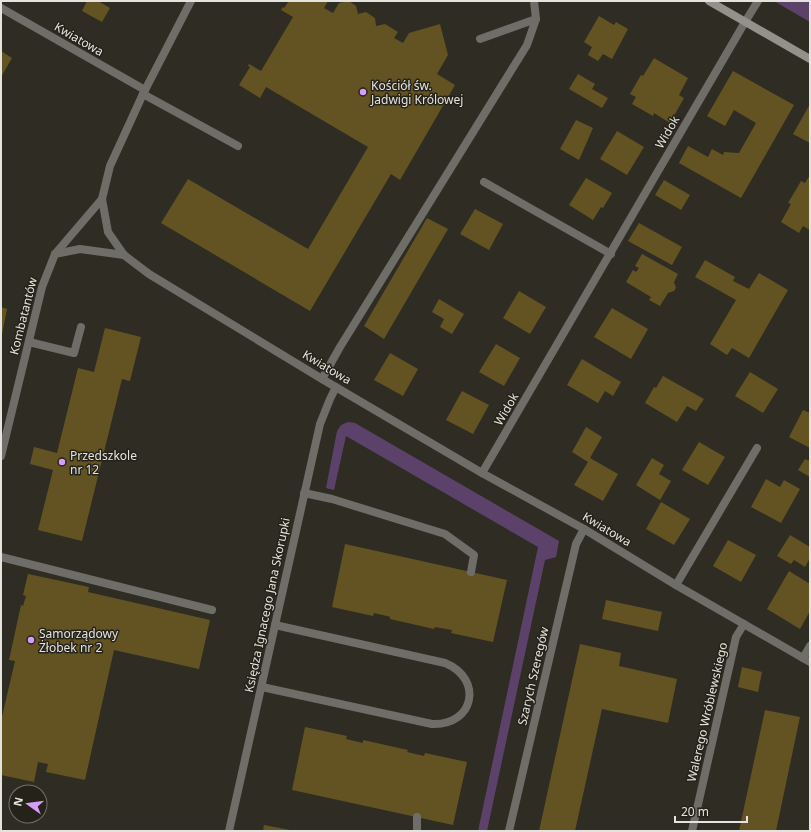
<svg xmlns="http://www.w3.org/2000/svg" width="811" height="832" font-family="'Noto Sans',sans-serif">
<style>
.green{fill:#5c426a}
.building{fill:#635322}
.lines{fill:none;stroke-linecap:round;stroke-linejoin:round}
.lane{stroke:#6e6d68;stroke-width:8}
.street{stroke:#6e6d68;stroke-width:8}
.secondary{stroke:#93918a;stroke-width:8}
.poi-dot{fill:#d79bf9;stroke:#25221a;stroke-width:1.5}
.labels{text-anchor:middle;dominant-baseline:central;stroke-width:3;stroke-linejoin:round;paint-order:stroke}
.street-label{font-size:12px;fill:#e5e3dd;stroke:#25221a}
.poi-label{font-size:12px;fill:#e5e3dd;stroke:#25221a;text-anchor:start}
</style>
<rect width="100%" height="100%" fill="#2f2c23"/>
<!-- green -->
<g class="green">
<polygon points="774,1 810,1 810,22"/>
<polygon points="348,422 355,423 559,541 556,557 545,560 487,831 478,831 538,547 346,436 334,490 326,488 337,431 341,425"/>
</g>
<!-- building -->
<g class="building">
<polygon points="87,1 98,1 110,8 102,22 82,11"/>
<polygon points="289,1 328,1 324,8 333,13 339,3 349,1 356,6 358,14 366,12 375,18 376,26 385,24 398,32 394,38 403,43 409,33 440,24 448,55 437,74 455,85 400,180 391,174 310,311 161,223 188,179 308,249 368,147 266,87 260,98 239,85 250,67 248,66 249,64 261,71 293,17 281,10 283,7 284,8"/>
<polygon points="599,16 614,25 616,22 628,29 612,59 603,54 598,61 588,55 592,47 584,42"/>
<polygon points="1,51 12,58 1,77"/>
<polygon points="654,58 688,78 679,95 684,98 670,123 654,113 653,116 632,104 636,97 630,94 641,75 643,76"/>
<polygon points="733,71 794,105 741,198 679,163 688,146 708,157 712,149 723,155 724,152 739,153 756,123 734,110 725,126 707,116"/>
<polygon points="578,74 595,84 592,89 608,98 602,108 569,89"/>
<polygon points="810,104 810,143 793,134"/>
<polygon points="576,120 593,128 579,160 560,149"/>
<polygon points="617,131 644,147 627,175 600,159"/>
<polygon points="810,175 810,230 803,226 799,233 781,222 791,204 788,203 801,181 805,183"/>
<polygon points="586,178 612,193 603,208 601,207 593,220 569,205"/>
<polygon points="664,180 690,195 681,210 655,195"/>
<polygon points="475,209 503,224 489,250 460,234"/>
<polygon points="427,218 448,229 384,339 364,326"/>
<polygon points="639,223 682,247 672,265 628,241"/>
<polygon points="642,254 678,274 674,282 676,288 674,291 668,293 660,306 649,300 651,297 626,282 633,270 636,272 639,268 635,266"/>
<polygon points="705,260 735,277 733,281 749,289 759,273 788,290 749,358 732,348 727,355 710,344 736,300 695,277"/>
<polygon points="519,291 546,307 530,334 503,318"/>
<polygon points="439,299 464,314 452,334 440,327 444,319 432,312"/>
<polygon points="1,307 7,309 2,334 1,334"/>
<polygon points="612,308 648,329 631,359 594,337"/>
<polygon points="105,328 141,337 130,381 122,379 82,541 38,530 53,470 30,464 34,447 57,453 78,368 94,372"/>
<polygon points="496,344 520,358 504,386 479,372"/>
<polygon points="390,353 418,369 403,396 374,380"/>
<polygon points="582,359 621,382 613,396 605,391 598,403 567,385"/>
<polygon points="750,372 778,389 763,413 735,396"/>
<polygon points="663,376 704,399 696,411 687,406 677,422 645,403 654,387 656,388"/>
<polygon points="462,391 489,405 473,434 446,420"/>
<polygon points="803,410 810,413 810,448 789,437"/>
<polygon points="586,427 602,437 590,458 618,474 603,501 574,485 588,462 572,452"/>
<polygon points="699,442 725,457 708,485 682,470"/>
<polygon points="652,458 664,465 659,474 671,481 660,500 636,485"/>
<polygon points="805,459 810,461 810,477 798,470"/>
<polygon points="766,479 780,487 784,480 800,489 781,523 751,507"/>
<polygon points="661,502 690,519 674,545 646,529"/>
<polygon points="790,535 810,547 810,558 805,567 794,560 791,564 777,556"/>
<polygon points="728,540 756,555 741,582 713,566"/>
<polygon points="345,544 507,580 493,642 451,633 452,630 435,627 434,629 390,619 390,617 387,616 374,613 373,616 332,607"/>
<polygon points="789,571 810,584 810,611 800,629 767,609"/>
<polygon points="28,574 89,587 88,592 210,620 199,669 114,650 85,780 46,772 48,764 38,762 34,782 1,775 1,721 15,661 9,660 21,605 23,606 26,596 23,595"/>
<polygon points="606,600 662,612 658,631 602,619"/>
<polygon points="580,644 621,653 619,666 677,679 668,723 602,709 575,831 539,831"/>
<polygon points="742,667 762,672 758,692 738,687"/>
<polygon points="765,710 800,717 776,831 739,831"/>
<polygon points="305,727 347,736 346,739 363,743 363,740 408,750 407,752 411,753 424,756 425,753 467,762 453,825 292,790"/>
<polygon points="264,825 290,830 290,831 263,831"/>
</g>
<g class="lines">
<!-- lane -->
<g class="lane">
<polyline points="745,22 758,1"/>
<polyline points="480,39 536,19"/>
<polyline points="143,94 238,146"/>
<polyline points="29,342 74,353 81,327"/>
<polyline points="322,379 340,347 527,45 536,19 534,1"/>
<polyline points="304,493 332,499 445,534 474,555 471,572"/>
<polyline points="1,557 212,610"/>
<path d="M262,687L432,724C474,726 484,679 445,663L275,625"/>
<polyline points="417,817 417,831"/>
</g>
<!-- street -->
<g class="street">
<polyline points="191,1 143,94 110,166 102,199 108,232 124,255 149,274 322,379 482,473 584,529 676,585 810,662"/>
<polyline points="1,8 145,90"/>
<polyline points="484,182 611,254"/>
<polyline points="55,254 80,249 124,255"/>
<polyline points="1,456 42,287 55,254 102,199"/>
<polyline points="482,473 745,22"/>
<polyline points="676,585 757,448"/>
<polyline points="803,658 810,646"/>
<polyline points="229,831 320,424 330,399 336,387"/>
<polyline points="509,831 576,544 584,529"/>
<polyline points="692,831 736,637 744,624"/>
</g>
<!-- secondary -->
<polyline class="secondary" points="709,1 810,59"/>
</g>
<!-- markers -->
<g class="poi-dot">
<circle cx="363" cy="92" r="4"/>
<circle cx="62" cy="462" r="4"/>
<circle cx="31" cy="640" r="4"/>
</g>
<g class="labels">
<!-- street labels -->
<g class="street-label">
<text transform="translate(79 39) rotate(30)">Kwiatowa</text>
<text transform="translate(667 132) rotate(-60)">Widok</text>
<text transform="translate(23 316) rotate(-76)">Kombatantów</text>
<text transform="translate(327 367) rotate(31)">Kwiatowa</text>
<text transform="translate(506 409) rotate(-60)">Widok</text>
<text transform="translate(607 529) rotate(31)">Kwiatowa</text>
<text transform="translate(267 605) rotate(-78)">Księdza Ignacego Jana Skorupki</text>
<text transform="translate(533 676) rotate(-77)">Szarych Szeregów</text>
<text transform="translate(707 712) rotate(-77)">Walerego Wróblewskiego</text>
</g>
<!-- poi labels -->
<g class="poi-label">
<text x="371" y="85">Kościół św.<tspan x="371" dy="14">Jadwigi Królowej</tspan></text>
<text x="70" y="455">Przedszkole<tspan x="70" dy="14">nr 12</tspan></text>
<text x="39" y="633">Samorządowy<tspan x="39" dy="14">Żłobek nr 2</tspan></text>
</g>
</g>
<!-- border -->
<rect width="811" height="832" fill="none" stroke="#e5e3dd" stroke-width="4"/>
<!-- north arrow -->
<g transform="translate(28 804) rotate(284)"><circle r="19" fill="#25221a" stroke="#726f68"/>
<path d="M0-3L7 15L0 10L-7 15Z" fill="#d79bf9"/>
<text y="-6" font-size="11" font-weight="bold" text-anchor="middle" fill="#e5e3dd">N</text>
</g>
<!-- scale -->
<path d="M675 816v6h72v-6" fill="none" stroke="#e5e3dd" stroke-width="2"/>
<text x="681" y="816" font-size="12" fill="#e5e3dd" stroke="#25221a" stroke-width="3" paint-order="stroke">20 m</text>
</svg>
